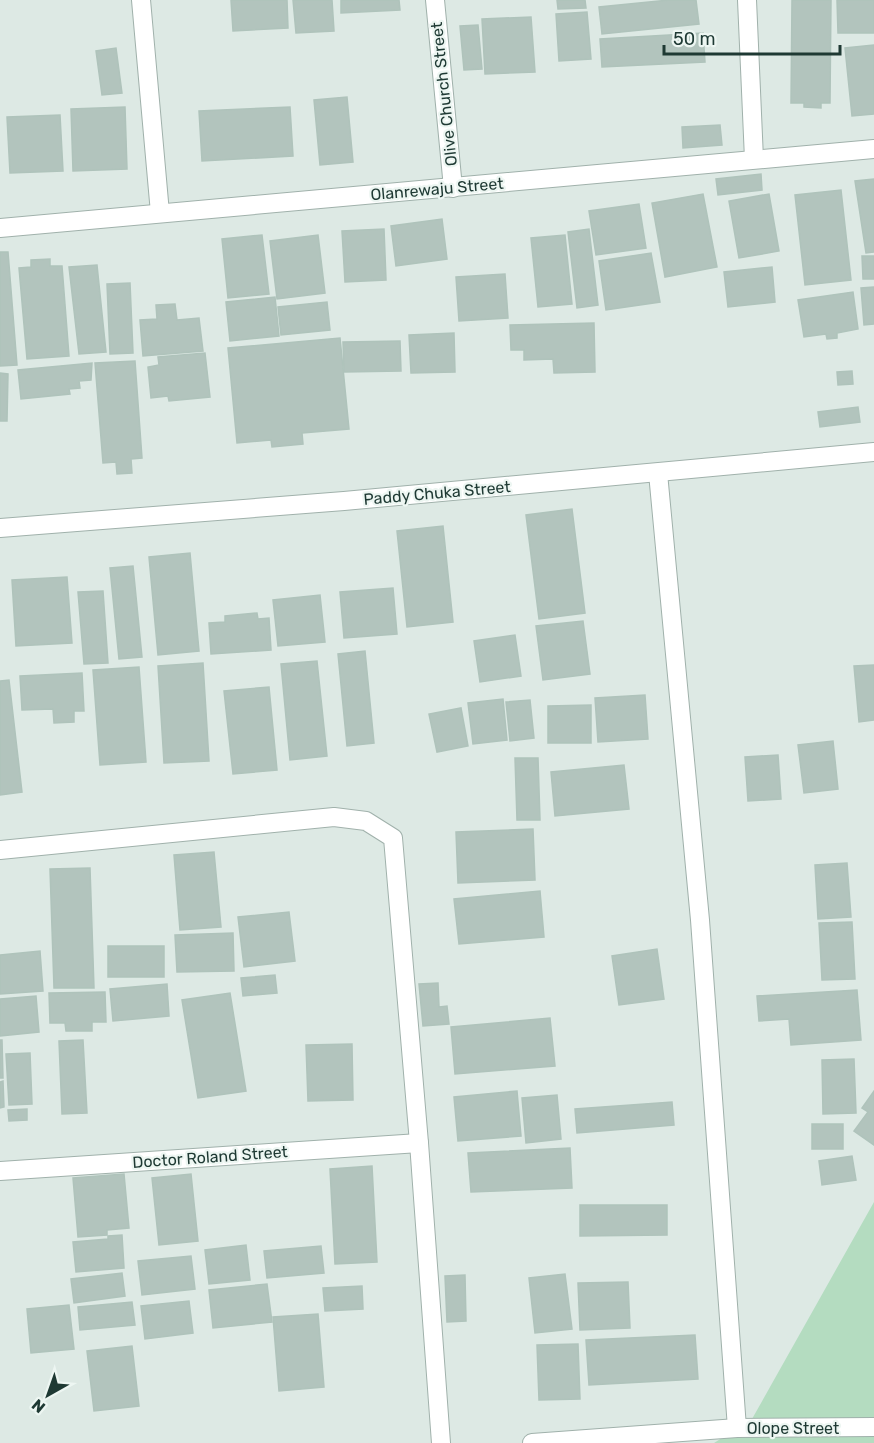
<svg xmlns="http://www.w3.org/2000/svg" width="874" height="1443" font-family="Rubik,sans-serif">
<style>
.green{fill:#b4dcc0}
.building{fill:#b2c4bd;stroke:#afc3bb;stroke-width:1.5}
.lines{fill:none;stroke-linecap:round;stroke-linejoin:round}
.minor-casing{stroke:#a0b1ab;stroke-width:20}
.minor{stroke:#fff;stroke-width:18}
.labels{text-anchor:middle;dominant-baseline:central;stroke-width:4.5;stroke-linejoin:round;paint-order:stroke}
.street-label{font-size:16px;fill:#1e3933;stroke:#edf6f2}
</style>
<rect width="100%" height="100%" fill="#dde9e4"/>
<!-- green -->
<polygon class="green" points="874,1202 874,1443 714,1443 752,1419"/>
<!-- building -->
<g class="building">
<polygon points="231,0 287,0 288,28 233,31"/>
<polygon points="293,0 332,0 334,31 296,33"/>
<polygon points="341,0 399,0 400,10 341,13"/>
<polygon points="557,0 585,0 586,8 558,9"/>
<polygon points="669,0 696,0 699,24 602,34 599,7"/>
<polygon points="792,0 831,0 830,103 821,103 821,108 804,107 804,103 791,103"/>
<polygon points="837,0 874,0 874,33 838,33"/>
<polygon points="587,12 591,59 559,61 556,14"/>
<polygon points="531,17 535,72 485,74 482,19"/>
<polygon points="478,25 482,69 464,70 460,26"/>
<polygon points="703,33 705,62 602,67 600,39"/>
<polygon points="874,45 874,114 852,116 845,48"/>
<polygon points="116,48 122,93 102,95 96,51"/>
<polygon points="347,97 353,162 320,165 314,100"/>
<polygon points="125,107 127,169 73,171 71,109"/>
<polygon points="290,107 293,156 202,161 199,111"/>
<polygon points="60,115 63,171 10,173 7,117"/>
<polygon points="720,125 722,145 683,148 682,127"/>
<polygon points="761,174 762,190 718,195 716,179"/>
<polygon points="874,179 874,252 866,253 855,181"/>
<polygon points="841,190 851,280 805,285 795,195"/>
<polygon points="703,194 717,267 665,277 652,203"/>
<polygon points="769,194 779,251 739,258 729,201"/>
<polygon points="639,204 646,248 596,255 589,211"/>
<polygon points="442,219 447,259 396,266 391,226"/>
<polygon points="384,229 386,280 345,282 342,231"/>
<polygon points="589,229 598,305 577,308 568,232"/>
<polygon points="262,235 269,294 228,298 222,239"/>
<polygon points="318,235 325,293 277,299 270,241"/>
<polygon points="565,235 572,304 538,307 531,238"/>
<polygon points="0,252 8,252 17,365 0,366"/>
<polygon points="651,253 660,302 606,310 599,261"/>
<polygon points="862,256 874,256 874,279 863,279"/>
<polygon points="50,259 50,266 62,266 69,356 27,359 19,268 31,267 31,260"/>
<polygon points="97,265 106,352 79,354 69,267"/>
<polygon points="772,267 775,302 728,307 724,272"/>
<polygon points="505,274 508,318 459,321 456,277"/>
<polygon points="130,283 133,353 110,354 107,284"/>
<polygon points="874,287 874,324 864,325 861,288"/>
<polygon points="853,292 858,329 837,333 837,338 827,339 826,334 804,337 798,300"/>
<polygon points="275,297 279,336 230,341 226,302"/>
<polygon points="327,302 330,330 281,335 278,307"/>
<polygon points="175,304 177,320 199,318 203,351 143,356 140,320 157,319 156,305"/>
<polygon points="594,323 595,372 554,373 553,359 524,360 524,350 511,350 510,325"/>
<polygon points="454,333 455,372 411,373 409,335"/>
<polygon points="340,338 349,429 302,433 303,444 272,447 271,440 237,443 228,348"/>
<polygon points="400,341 401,371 344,372 343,342"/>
<polygon points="205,353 210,397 169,401 168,396 151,398 148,367 159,365 158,357"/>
<polygon points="135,361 142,458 131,459 132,473 117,474 116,462 103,463 95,363"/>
<polygon points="92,363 91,380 79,381 80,388 69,389 70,394 21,399 18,370"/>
<polygon points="852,371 853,384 838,385 837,372"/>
<polygon points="0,373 8,374 7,421 0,421"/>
<polygon points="858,407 860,422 820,427 818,412"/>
<polygon points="572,509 585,613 539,619 526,515"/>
<polygon points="443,526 453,622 407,627 397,531"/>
<polygon points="190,553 199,651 158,655 149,557"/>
<polygon points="133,566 142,657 119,659 110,568"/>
<polygon points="67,577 72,643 16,646 12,580"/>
<polygon points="393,588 397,634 344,638 340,592"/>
<polygon points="103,591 108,663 84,664 78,592"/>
<polygon points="320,595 325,642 278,646 273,600"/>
<polygon points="257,613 258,619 269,618 271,650 211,654 209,623 225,622 225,616"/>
<polygon points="583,621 590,674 543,680 536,626"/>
<polygon points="515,635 521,676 480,682 474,641"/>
<polygon points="365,651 374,743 347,746 338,654"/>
<polygon points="317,661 327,756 290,760 281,664"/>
<polygon points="203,663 209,761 164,763 158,666"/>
<polygon points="874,665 874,720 859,722 854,666"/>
<polygon points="139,667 146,762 100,765 93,670"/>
<polygon points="82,673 84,711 74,711 74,722 54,723 53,709 22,710 20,676"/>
<polygon points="9,680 22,792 0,795 0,681"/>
<polygon points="269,687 277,770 233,774 224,691"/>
<polygon points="645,695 648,739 598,742 595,698"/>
<polygon points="503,699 507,740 473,744 468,703"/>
<polygon points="530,700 534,738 510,741 506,702"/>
<polygon points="591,705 591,743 548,743 548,706"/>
<polygon points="461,708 468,746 437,752 429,714"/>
<polygon points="833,741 838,789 804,793 798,745"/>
<polygon points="778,755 781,799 748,801 745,757"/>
<polygon points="515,758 538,758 540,820 517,820"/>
<polygon points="624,765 629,809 555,816 551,772"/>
<polygon points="533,829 535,880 458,883 456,832"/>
<polygon points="214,852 221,927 180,930 174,855"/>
<polygon points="847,863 851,917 818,919 815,865"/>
<polygon points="90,868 94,988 54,988 50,869"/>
<polygon points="540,891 544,937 459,944 454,899"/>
<polygon points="289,912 295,961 244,967 238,917"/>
<polygon points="852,922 855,979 822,980 819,923"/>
<polygon points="233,933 234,971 177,972 175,935"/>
<rect x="108" y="946" width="56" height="31"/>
<polygon points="657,949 664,999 619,1005 612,956"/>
<polygon points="40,951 43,991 0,994 0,955"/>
<polygon points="275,975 277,993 243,996 241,978"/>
<polygon points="438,983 439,1007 447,1006 449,1024 423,1026 419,984"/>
<polygon points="167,984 169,1016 113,1021 110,989"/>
<polygon points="857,990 861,1040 791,1045 789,1019 759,1021 757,996"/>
<polygon points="105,992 106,1022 92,1022 92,1031 66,1031 65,1023 50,1023 49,993"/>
<polygon points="230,993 246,1091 198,1098 182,1000"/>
<polygon points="36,996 39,1032 0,1036 0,999"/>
<polygon points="550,1018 555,1066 455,1074 451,1027"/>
<polygon points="0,1040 2,1040 3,1078 0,1078"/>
<polygon points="83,1040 87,1113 62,1114 59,1041"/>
<polygon points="352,1044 353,1100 308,1101 306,1045"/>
<polygon points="30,1053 32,1104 9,1105 6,1054"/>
<polygon points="854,1059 856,1113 823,1114 822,1060"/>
<polygon points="3,1081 4,1107 0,1108 0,1082"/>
<polygon points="517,1091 521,1136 458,1141 454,1097"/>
<polygon points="874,1091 874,1145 854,1131 868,1112 862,1108"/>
<polygon points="557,1095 561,1139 526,1143 522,1098"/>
<polygon points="672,1102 674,1125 577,1133 575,1109"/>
<polygon points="27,1109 27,1120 9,1121 8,1110"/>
<rect x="812" y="1124" width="31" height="25"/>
<polygon points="570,1148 572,1188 471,1192 468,1153"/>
<polygon points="852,1156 856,1180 822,1185 819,1161"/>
<polygon points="372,1166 377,1262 335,1264 330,1169"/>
<polygon points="124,1174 129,1228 107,1230 107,1235 78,1237 73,1178"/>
<polygon points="191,1174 198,1241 159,1245 152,1178"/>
<polygon points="580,1205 667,1205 667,1235 580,1236"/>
<polygon points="122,1235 124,1268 76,1272 73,1242 108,1239 108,1236"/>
<polygon points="246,1245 250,1280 209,1284 205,1250"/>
<polygon points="321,1246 324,1273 267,1278 264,1251"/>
<polygon points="191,1256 195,1289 142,1295 138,1261"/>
<polygon points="122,1273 125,1296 74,1303 71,1279"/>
<polygon points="565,1274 572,1329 535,1333 529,1278"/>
<polygon points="465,1275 466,1321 447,1322 445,1276"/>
<polygon points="628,1282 630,1328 580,1330 578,1283"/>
<polygon points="267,1284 272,1322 213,1328 209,1290"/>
<polygon points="362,1286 363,1309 325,1311 323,1288"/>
<polygon points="189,1301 193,1333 145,1339 141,1306"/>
<polygon points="132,1302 135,1325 80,1330 78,1307"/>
<polygon points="69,1305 74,1349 31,1353 27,1309"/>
<polygon points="318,1314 324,1387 279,1391 273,1317"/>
<polygon points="695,1335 698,1379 589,1385 586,1340"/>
<polygon points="578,1344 580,1399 539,1400 537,1345"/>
<polygon points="132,1346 139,1406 94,1411 87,1351"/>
</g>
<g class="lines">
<!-- minor casing -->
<g class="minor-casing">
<g id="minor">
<polyline points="141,0 160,213"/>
<polyline points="435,0 453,188"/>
<polyline points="747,0 754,159"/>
<polyline points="0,228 874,149"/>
<polyline points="658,473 700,920 737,1428"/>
<polyline points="0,528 344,501 874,452"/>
<polyline points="0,850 334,817 366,821 393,838 419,1143 441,1443"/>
<polyline points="0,1171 419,1143"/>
<polyline points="532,1443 737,1428 874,1427"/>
</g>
</g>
<!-- minor -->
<use href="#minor" class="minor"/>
</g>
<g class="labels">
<!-- street labels -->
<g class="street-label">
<text transform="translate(444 94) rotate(-96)">Olive Church Street</text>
<text transform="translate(437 189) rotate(-5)">Olanrewaju Street</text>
<text transform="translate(437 493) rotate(-5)">Paddy Chuka Street</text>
<text transform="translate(210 1157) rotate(-4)">Doctor Roland Street</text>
<text x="793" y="1428">Olope Street</text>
</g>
</g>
<!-- north arrow -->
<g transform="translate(48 1395) rotate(220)" stroke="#edf6f2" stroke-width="4.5" paint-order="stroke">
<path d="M0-4.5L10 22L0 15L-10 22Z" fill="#1e3933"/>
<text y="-9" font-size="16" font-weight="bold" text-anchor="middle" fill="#1e3933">N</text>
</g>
<!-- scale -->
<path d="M664 45v9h176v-9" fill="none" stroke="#1e3933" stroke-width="3"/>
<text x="673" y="45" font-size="18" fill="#1e3933" stroke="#edf6f2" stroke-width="4.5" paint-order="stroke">50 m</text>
</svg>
